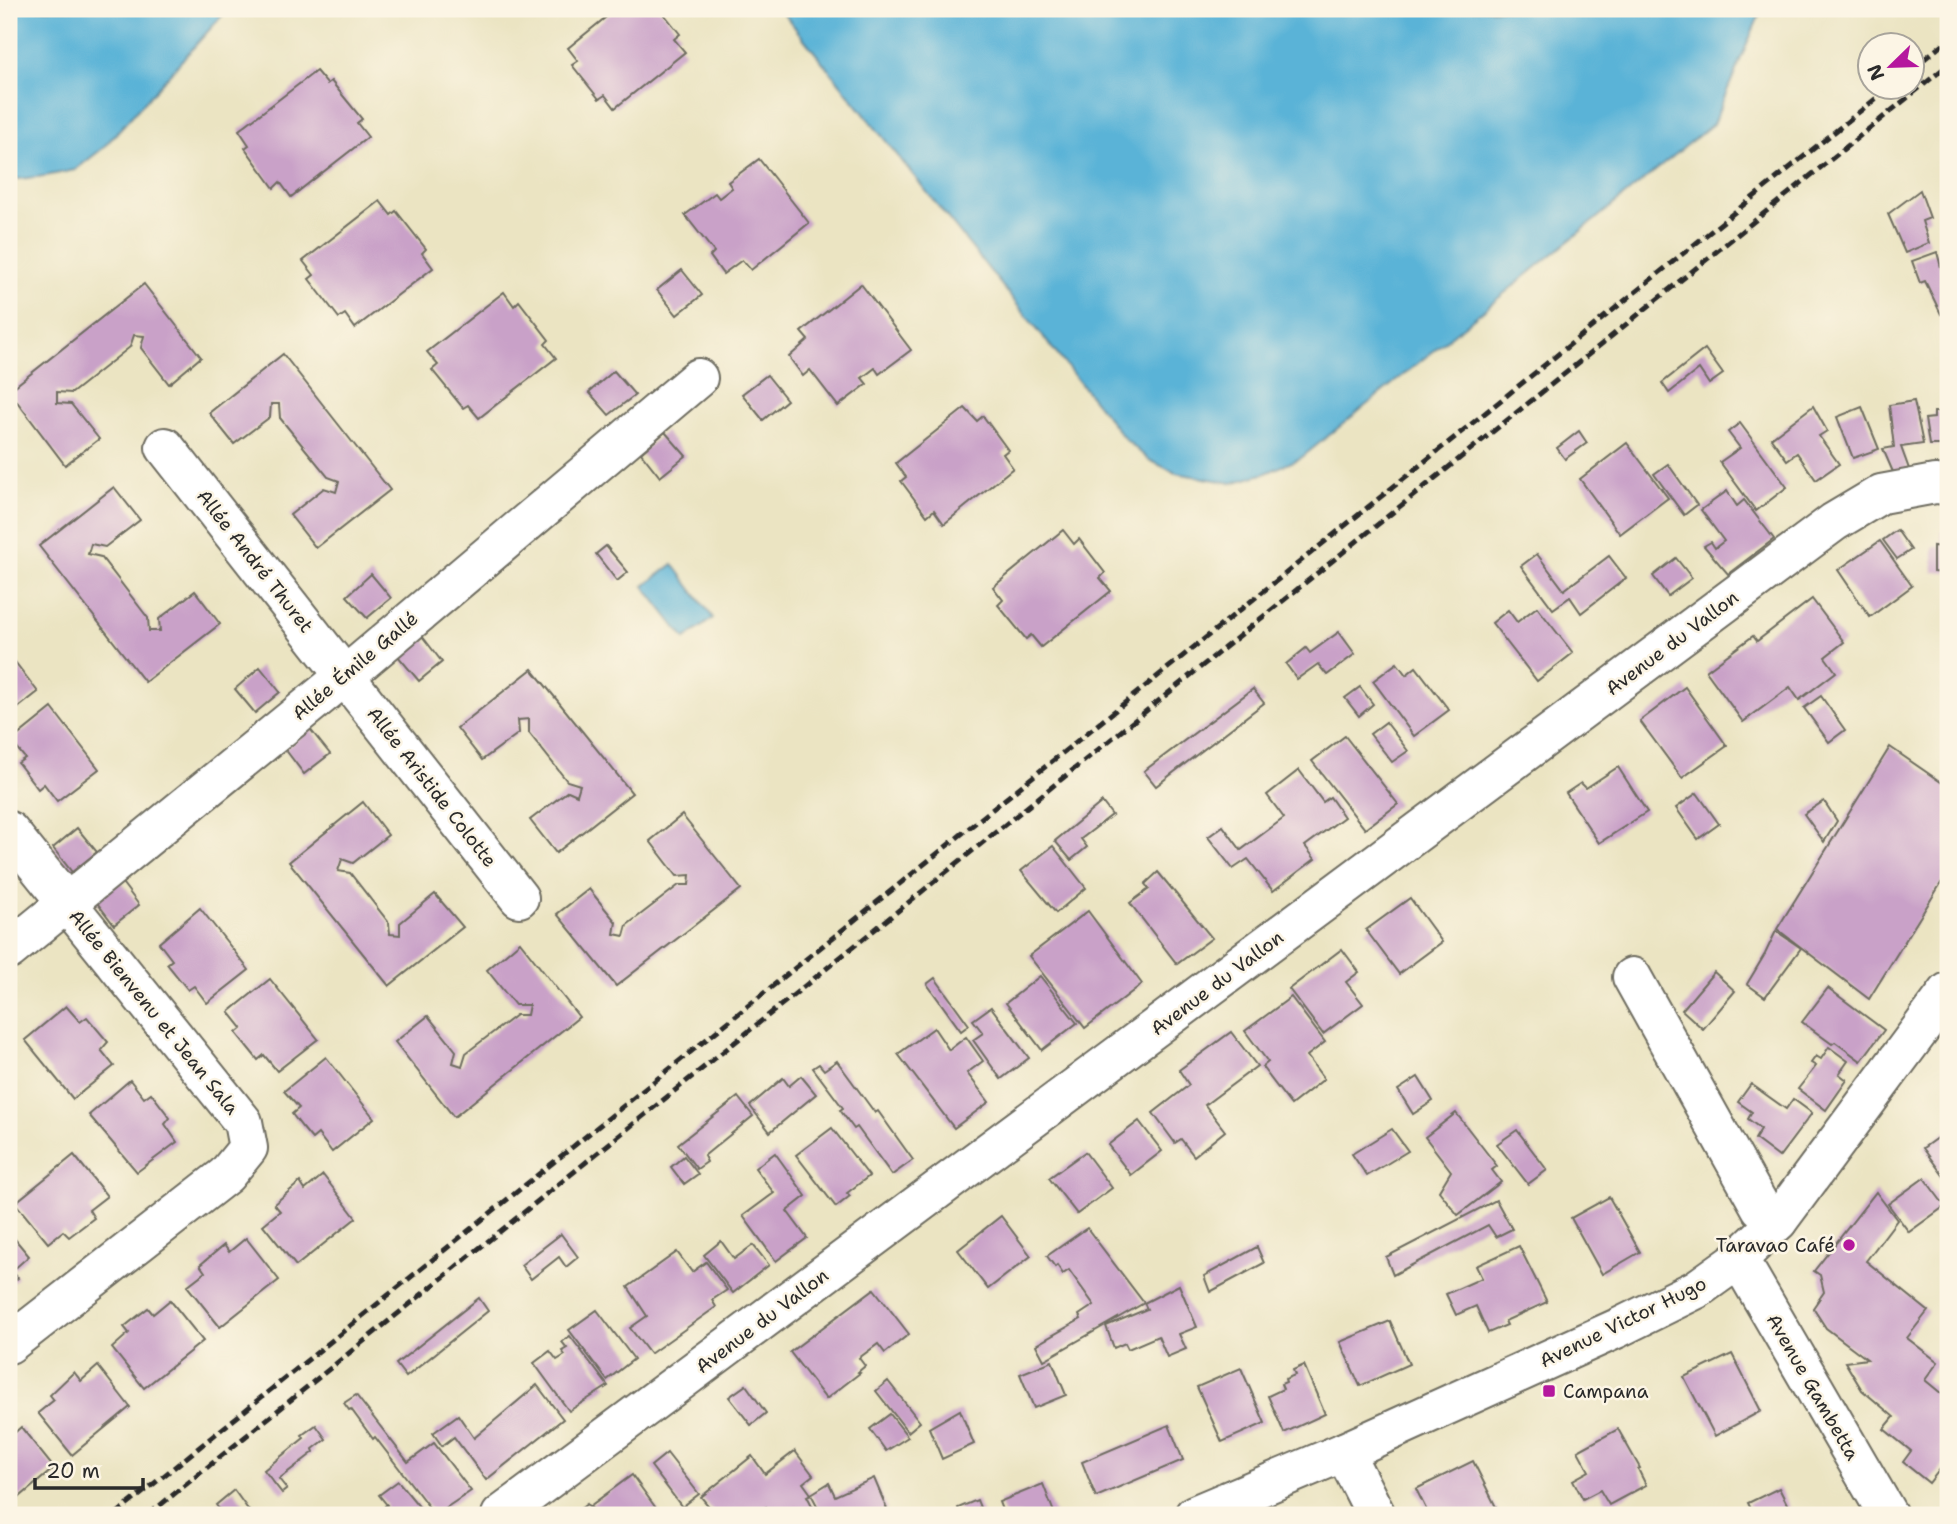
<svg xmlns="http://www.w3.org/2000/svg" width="1957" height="1524" font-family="'Shantell Sans',sans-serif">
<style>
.water{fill:#5ab3d7;stroke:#426f81;stroke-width:2}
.building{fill:#c9a1c8}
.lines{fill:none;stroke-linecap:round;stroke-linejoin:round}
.minor-casing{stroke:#6e6c60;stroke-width:42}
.minor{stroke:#fff;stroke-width:38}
.rail{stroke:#2b2b2b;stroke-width:5;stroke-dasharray:10 5;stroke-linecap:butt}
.poi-dot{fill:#b5179e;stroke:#fcf5e5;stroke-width:2.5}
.labels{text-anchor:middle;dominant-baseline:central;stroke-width:5;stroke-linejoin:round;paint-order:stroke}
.street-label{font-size:19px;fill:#2b2b2b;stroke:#fcf5e5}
.poi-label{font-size:19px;fill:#2b2b2b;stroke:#fcf5e5;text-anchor:end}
</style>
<rect width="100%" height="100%" fill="#fcf5e5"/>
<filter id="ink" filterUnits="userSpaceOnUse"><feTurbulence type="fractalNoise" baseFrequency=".0143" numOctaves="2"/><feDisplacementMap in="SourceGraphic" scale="14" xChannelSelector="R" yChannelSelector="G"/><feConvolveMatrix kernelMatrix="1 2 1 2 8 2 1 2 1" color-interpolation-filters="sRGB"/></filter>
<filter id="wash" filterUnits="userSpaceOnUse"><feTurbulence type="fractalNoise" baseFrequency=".00686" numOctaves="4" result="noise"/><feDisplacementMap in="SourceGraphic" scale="28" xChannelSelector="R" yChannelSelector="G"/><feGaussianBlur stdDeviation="1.57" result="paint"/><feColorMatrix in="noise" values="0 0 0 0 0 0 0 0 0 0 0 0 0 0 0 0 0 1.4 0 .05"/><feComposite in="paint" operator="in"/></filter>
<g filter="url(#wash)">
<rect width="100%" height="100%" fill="#ebe4c2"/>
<!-- water -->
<g class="water">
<polygon points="9,9 228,9 103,148 75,170 45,176 19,179 9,177"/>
<polygon points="780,9 1762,9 1713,124 1301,458 1266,473 1232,483 1176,473 1149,460 1125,439"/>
<polygon points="673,564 713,618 685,639 644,586"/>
</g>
<g id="blocks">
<!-- building -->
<g class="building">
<polygon points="616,9 660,9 680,34 674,39 685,52 615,108 605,95 599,99 572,65 578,61 568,48"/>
<polygon points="316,71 327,84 331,81 362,119 357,123 368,137 291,197 280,182 274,188 245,148 249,145 239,130"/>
<polygon points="759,159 809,223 751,270 742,260 723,274 710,256 714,252 685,215 715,193 719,198 732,188 728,182"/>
<polygon points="1920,190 1930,218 1922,221 1929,243 1905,253 1888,214"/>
<polygon points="380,201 391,215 396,211 426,249 422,253 433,268 355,328 345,314 339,318 309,279 314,275 303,261"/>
<polygon points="1937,252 1943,275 1948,285 1948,310 1941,314 1925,281 1920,283 1912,261"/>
<polygon points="682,270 702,295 677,315 657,290"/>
<polygon points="144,284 201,357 169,384 141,348 144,336 134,335 130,347 72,393 57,392 57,403 71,404 99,439 65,465 9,391"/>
<polygon points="861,284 911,350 879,374 875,368 862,378 867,384 838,406 810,370 803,376 789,357 808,340 801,332"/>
<polygon points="504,292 514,306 519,301 549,340 545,344 556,358 479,418 468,405 463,408 432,370 438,365 427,352"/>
<polygon points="1705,349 1723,374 1709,384 1699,369 1669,393 1662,383"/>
<polygon points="283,354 390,490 316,548 290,515 324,488 336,492 339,481 328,477 280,418 279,404 271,404 270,417 234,444 209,413"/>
<polygon points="614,371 635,395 609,415 589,392"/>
<polygon points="767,375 787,400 763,420 742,394"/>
<polygon points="1914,401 1923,444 1901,447 1909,469 1893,472 1883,449 1894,447 1889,405"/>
<polygon points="1941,404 1947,404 1948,445 1929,445 1925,419 1934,418 1934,412 1941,412"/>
<polygon points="1813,406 1827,431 1819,436 1839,464 1816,480 1797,453 1787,460 1771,438"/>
<polygon points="1862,407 1879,449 1853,458 1837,417"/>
<polygon points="965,408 977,421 983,416 1008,450 1003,454 1013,468 944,524 934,510 927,516 901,481 906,477 896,463"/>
<polygon points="1740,423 1787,487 1756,511 1720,462 1740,448 1728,432"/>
<polygon points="1579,431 1587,443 1565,459 1557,448"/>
<polygon points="665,432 686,456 660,477 641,453"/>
<polygon points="1627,443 1668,498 1620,534 1580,479"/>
<polygon points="1668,464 1697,505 1684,515 1654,474"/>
<polygon points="114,487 140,520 105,547 91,544 88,554 101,557 148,618 149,631 160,631 159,619 195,591 220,624 145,682 39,546"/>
<polygon points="1727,491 1737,506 1744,500 1774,539 1728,574 1704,546 1711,542 1715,548 1724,541 1701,510"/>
<polygon points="1063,530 1074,544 1079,539 1105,573 1100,578 1111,591 1041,647 1031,635 1026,639 998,605 1003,600 993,587"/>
<polygon points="1897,530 1911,550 1897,559 1883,540"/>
<polygon points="1942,531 1948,532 1948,573 1933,572 1933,546 1941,547"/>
<polygon points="1880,541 1912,586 1870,617 1838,570"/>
<polygon points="606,546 628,572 617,581 596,554"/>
<polygon points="1537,554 1564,590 1609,556 1626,578 1581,613 1570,597 1553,609 1521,566"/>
<polygon points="1676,558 1692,578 1668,596 1653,576"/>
<polygon points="371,574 391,598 367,618 347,596"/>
<polygon points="1812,599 1844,642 1825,657 1836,672 1799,700 1790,687 1743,722 1706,671 1753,636 1757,641"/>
<polygon points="1537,607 1573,653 1537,681 1492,623 1508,610 1517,622"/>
<polygon points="1339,632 1355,654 1327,675 1318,664 1297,679 1286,664 1306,648 1310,653"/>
<polygon points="422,636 442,662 419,681 397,655"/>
<polygon points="9,654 38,692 9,715"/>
<polygon points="1397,663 1406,675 1416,667 1449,710 1414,736 1373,681"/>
<polygon points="260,667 280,692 255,713 235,689"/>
<polygon points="532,669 632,793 556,853 530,820 568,791 577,795 580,785 567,781 529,733 529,719 518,720 519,733 482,760 457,728"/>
<polygon points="1360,687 1373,704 1359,716 1345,698"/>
<polygon points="1685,687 1727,746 1682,778 1640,721"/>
<polygon points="1253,689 1264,703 1156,786 1144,771"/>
<polygon points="1821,696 1845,730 1829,742 1804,708"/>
<polygon points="52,708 99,769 57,801 44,784 38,789 18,763 25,758 11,741"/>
<polygon points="1386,722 1408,751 1392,762 1370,734"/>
<polygon points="310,729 330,754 304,774 285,749"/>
<polygon points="1345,736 1398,804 1365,829 1312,761"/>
<polygon points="1890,747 1948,787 1948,872 1869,999 1777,929"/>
<polygon points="1618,767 1647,812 1599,843 1566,793 1581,783 1586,788"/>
<polygon points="1299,770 1323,802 1330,797 1344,817 1305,846 1315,859 1273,891 1248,859 1233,869 1208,837 1223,826 1241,850 1284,818 1267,795"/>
<polygon points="1697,793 1719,824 1698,839 1676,808"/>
<polygon points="1824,801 1837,821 1824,842 1804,814"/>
<polygon points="363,802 388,835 353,863 342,859 338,871 350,873 389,923 390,934 400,935 400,923 435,894 463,927 389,986 289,862"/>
<polygon points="1102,802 1112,815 1081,839 1087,847 1071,860 1055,841"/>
<polygon points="682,815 741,889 616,986 557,914 589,889 616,922 614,934 624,936 627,925 679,885 689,885 690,875 677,876 650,841"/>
<polygon points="77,828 97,852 72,872 53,848"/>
<polygon points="1053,846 1086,888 1056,913 1021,871"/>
<polygon points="1158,872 1212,938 1177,964 1130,903 1149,889 1145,884"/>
<polygon points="120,880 139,905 114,925 95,900"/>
<polygon points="1410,898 1442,942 1399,974 1366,930"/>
<polygon points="200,908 249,970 207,1003 194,986 188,990 167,964 172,960 159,943"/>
<polygon points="1088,911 1142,984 1085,1028 1029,956"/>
<polygon points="1776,931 1801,948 1765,997 1747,984 1765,954"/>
<polygon points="520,942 579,1017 454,1117 395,1042 428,1016 456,1051 453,1063 462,1066 466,1053 516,1015 527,1015 529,1005 515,1005 487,970"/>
<polygon points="1342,949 1359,972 1346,982 1363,1004 1323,1034 1289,989"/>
<polygon points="1714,972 1735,991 1703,1029 1682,1010"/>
<polygon points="1040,976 1077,1023 1042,1050 1006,1003"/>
<polygon points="935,978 969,1025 961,1031 927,984"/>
<polygon points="270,979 318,1039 277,1071 264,1055 258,1060 236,1033 242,1028 229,1012"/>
<polygon points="1828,988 1884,1030 1861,1061 1835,1042 1832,1044 1802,1022"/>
<polygon points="1291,997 1325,1042 1307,1056 1324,1079 1291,1105 1262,1067 1268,1062 1245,1031"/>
<polygon points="66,1006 80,1022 87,1017 108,1042 101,1050 114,1066 73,1099 25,1040"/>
<polygon points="991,1007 1029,1058 1001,1079 973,1040 983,1033 973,1020"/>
<polygon points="934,1028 949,1050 966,1037 983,1061 967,1073 989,1102 954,1128 898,1054"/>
<polygon points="1231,1032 1257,1066 1205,1105 1225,1131 1194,1156 1181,1139 1175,1143 1153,1113 1189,1085 1179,1070"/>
<polygon points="1829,1047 1848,1061 1839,1074 1847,1080 1826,1110 1798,1089 1816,1066 1811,1063 1816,1056 1821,1059"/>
<polygon points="326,1057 374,1118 332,1152 318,1134 312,1139 302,1127 292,1114 299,1108 284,1091"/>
<polygon points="837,1061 875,1113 878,1111 913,1160 892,1175 857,1127 854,1129 840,1110 843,1108 813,1068 819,1064 824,1070"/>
<polygon points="801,1076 816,1094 770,1132 750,1106 783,1078 789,1086"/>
<polygon points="1418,1077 1433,1101 1413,1114 1398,1090"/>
<polygon points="130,1080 144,1098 151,1093 170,1118 165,1124 177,1142 137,1172 89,1115"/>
<polygon points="1751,1084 1786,1109 1793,1099 1812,1113 1779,1157 1755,1139 1761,1129 1748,1119 1752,1112 1738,1102"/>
<polygon points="738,1097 753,1116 704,1156 707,1162 697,1169 678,1144"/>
<polygon points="1456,1113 1497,1166 1492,1170 1501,1182 1458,1215 1439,1191 1451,1171 1425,1137"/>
<polygon points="1139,1121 1162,1151 1131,1175 1108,1145"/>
<polygon points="832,1128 869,1176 847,1193 850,1196 836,1207 796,1155"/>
<polygon points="1392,1129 1408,1151 1367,1176 1352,1154"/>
<polygon points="1517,1130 1547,1170 1528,1184 1497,1144"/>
<polygon points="1948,1130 1948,1182 1923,1148"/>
<polygon points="1085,1152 1112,1188 1077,1214 1049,1178"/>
<polygon points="775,1153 806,1196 787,1211 807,1238 776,1261 743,1216 774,1193 755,1168"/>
<polygon points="74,1155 107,1196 89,1210 94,1218 69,1237 63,1231 48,1243 15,1203"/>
<polygon points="684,1156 698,1174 684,1184 671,1167"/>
<polygon points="323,1175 356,1218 296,1266 263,1225 280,1211 274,1204 300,1182 305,1190"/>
<polygon points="1924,1178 1945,1206 1909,1232 1888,1204"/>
<polygon points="1876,1192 1897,1220 1866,1261 1928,1311 1907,1338 1938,1362 1925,1380 1948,1399 1948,1407 1944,1412 1948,1415 1948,1459 1929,1483 1903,1462 1911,1451 1884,1429 1894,1417 1862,1390 1845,1362 1867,1359 1826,1328 1813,1308 1824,1292 1820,1275 1814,1271"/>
<polygon points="1609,1197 1640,1252 1602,1274 1571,1218"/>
<polygon points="1496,1200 1512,1229 1496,1237 1488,1225 1393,1275 1386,1257"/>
<polygon points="1001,1216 1031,1256 988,1289 958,1250"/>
<polygon points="1087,1228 1144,1303 1044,1360 1036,1345 1081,1319 1079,1315 1094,1305 1069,1270 1063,1274 1057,1265 1055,1267 1047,1256"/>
<polygon points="9,1232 29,1256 12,1271 18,1278 9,1285"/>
<polygon points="561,1234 578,1257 566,1267 559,1257 531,1279 521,1265"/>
<polygon points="246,1238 279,1280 220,1327 187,1286 205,1272 200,1265 224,1245 229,1252"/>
<polygon points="721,1241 734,1259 753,1245 769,1265 733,1293 704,1255"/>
<polygon points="1519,1246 1547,1302 1505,1321 1507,1325 1488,1333 1476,1306 1456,1315 1446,1294 1482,1278 1476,1266"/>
<polygon points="1257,1247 1264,1263 1210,1292 1204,1276"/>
<polygon points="677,1252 692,1272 706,1262 727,1290 712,1300 716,1307 650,1354 630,1328 647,1316 628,1287"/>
<polygon points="1179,1285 1197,1327 1179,1334 1186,1349 1167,1357 1158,1336 1128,1349 1125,1343 1114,1348 1106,1326 1147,1309 1144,1303"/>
<polygon points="874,1289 909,1334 885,1353 878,1344 859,1358 865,1366 858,1372 860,1373 826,1399 790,1352"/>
<polygon points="479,1298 488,1311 406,1377 396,1364"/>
<polygon points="170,1300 203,1341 144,1388 112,1348 129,1333 124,1327 148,1308 153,1314"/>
<polygon points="597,1310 634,1359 607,1380 569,1330"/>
<polygon points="1390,1321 1409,1364 1360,1386 1340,1342"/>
<polygon points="570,1336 608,1386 569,1411 534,1363 550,1351 557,1360 565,1355 562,1351 567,1348 562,1342"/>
<polygon points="1732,1354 1761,1411 1715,1436 1684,1377"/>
<polygon points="1052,1361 1066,1395 1034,1408 1020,1374"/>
<polygon points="1304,1365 1325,1414 1284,1433 1268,1396 1283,1389 1281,1384 1286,1382 1285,1379 1295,1375 1293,1370"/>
<polygon points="98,1366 130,1407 72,1455 38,1413 54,1400 50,1395 74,1372 81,1381"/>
<polygon points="1241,1368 1265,1423 1222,1442 1197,1387"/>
<polygon points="888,1381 920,1422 908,1432 876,1391"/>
<polygon points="537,1385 563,1419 486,1480 454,1437 442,1446 433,1433 458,1415 474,1438"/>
<polygon points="746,1385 766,1413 751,1425 729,1397"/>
<polygon points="356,1395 408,1462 434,1443 471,1491 435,1515 375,1437 373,1439 351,1409 349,1410 344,1403"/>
<polygon points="960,1410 974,1444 942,1459 929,1428"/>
<polygon points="890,1414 908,1437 886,1451 870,1429"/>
<polygon points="316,1425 326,1439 313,1449 314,1452 279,1479 287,1489 282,1493 264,1470 304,1438 302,1435"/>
<polygon points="1169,1425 1183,1460 1096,1497 1082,1462"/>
<polygon points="21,1427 54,1468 9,1506 9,1438"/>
<polygon points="1618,1429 1640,1468 1638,1469 1646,1485 1609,1505 1600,1490 1583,1499 1573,1480 1589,1471 1578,1451"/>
<polygon points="795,1451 813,1475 803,1483 811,1494 829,1483 835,1496 874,1478 887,1509 873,1515 822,1515 811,1494 807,1496 817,1515 772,1515 766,1507 756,1515 716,1515 701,1497 752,1456 765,1474"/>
<polygon points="667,1453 699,1494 682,1507 651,1466"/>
<polygon points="1473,1461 1500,1515 1429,1515 1416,1489"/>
<polygon points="632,1475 661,1515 597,1515 590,1506"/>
<polygon points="398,1481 426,1515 380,1515 387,1510 385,1506 387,1505 379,1495"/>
<polygon points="1043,1484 1055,1515 1004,1515 999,1502"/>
<polygon points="1779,1488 1790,1510 1779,1515 1754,1515 1748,1503"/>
<polygon points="234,1490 252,1515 224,1515 216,1505"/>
<polygon points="977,1500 983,1515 960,1515 958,1508"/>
<polygon points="587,1504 595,1515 572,1515"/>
</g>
</g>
</g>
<g filter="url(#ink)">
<use href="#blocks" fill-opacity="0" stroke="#6e6c60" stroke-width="2"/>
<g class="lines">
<!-- minor casing -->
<g class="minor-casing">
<g id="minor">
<polyline points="165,447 519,898"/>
<polyline points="9,831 243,1122 248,1148 226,1175 9,1344"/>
<polyline points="9,950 345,676 698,378"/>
<polyline points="1632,977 1761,1208 1778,1221"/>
<polyline points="1736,1261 1749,1276 1888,1515"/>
<polyline points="1344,1452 1376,1515"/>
<polyline points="501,1515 1834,522 1881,494 1935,484 1948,485"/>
<polyline points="1194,1515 1344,1452 1618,1328 1697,1289 1736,1261 1778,1221 1948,992"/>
</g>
</g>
<!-- minor -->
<use href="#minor" class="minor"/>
<!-- rail -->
<g class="rail">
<polyline points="1912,69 1948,40"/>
<polyline points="115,1515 1889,88"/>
<polyline points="148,1515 1948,65"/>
</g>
</g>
</g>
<!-- markers -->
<g class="poi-dot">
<circle cx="1849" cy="1245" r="7"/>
<rect x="1542" y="1384" width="14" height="14" rx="3.5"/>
</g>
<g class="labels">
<!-- street labels -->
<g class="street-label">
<text transform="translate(255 561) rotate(52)">Allée André Thuret</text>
<text transform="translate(1672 643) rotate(-37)">Avenue du Vallon</text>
<text transform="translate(355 666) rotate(-40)">Allée Émile Gallé</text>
<text transform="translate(432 787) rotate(52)">Allée Aristide Colotte</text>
<text transform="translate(1217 983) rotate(-37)">Avenue du Vallon</text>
<text transform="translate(154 1012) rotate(51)">Allée Bienvenu et Jean Sala</text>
<text transform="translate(762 1321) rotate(-37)">Avenue du Vallon</text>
<text transform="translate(1623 1322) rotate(-26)">Avenue Victor Hugo</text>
<text transform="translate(1813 1387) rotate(60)">Avenue Gambetta</text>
</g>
<!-- poi labels -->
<g class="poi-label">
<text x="1835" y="1245">Taravao Café</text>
<text x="1563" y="1391" text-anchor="start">Campana</text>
</g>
</g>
<!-- margin -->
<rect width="1957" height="1524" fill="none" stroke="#fcf5e5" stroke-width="35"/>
<!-- north arrow -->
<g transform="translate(1891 66) rotate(247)"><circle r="33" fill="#fcf5e5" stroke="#a8a49b" stroke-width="2"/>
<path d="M0-5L12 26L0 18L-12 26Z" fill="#b5179e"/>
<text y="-10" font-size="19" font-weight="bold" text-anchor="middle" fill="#2b2b2b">N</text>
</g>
<!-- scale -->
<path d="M35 1478v10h108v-10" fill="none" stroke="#2b2b2b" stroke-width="3.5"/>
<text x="46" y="1478" font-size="21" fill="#2b2b2b" stroke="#fcf5e5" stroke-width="5" paint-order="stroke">20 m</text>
</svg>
